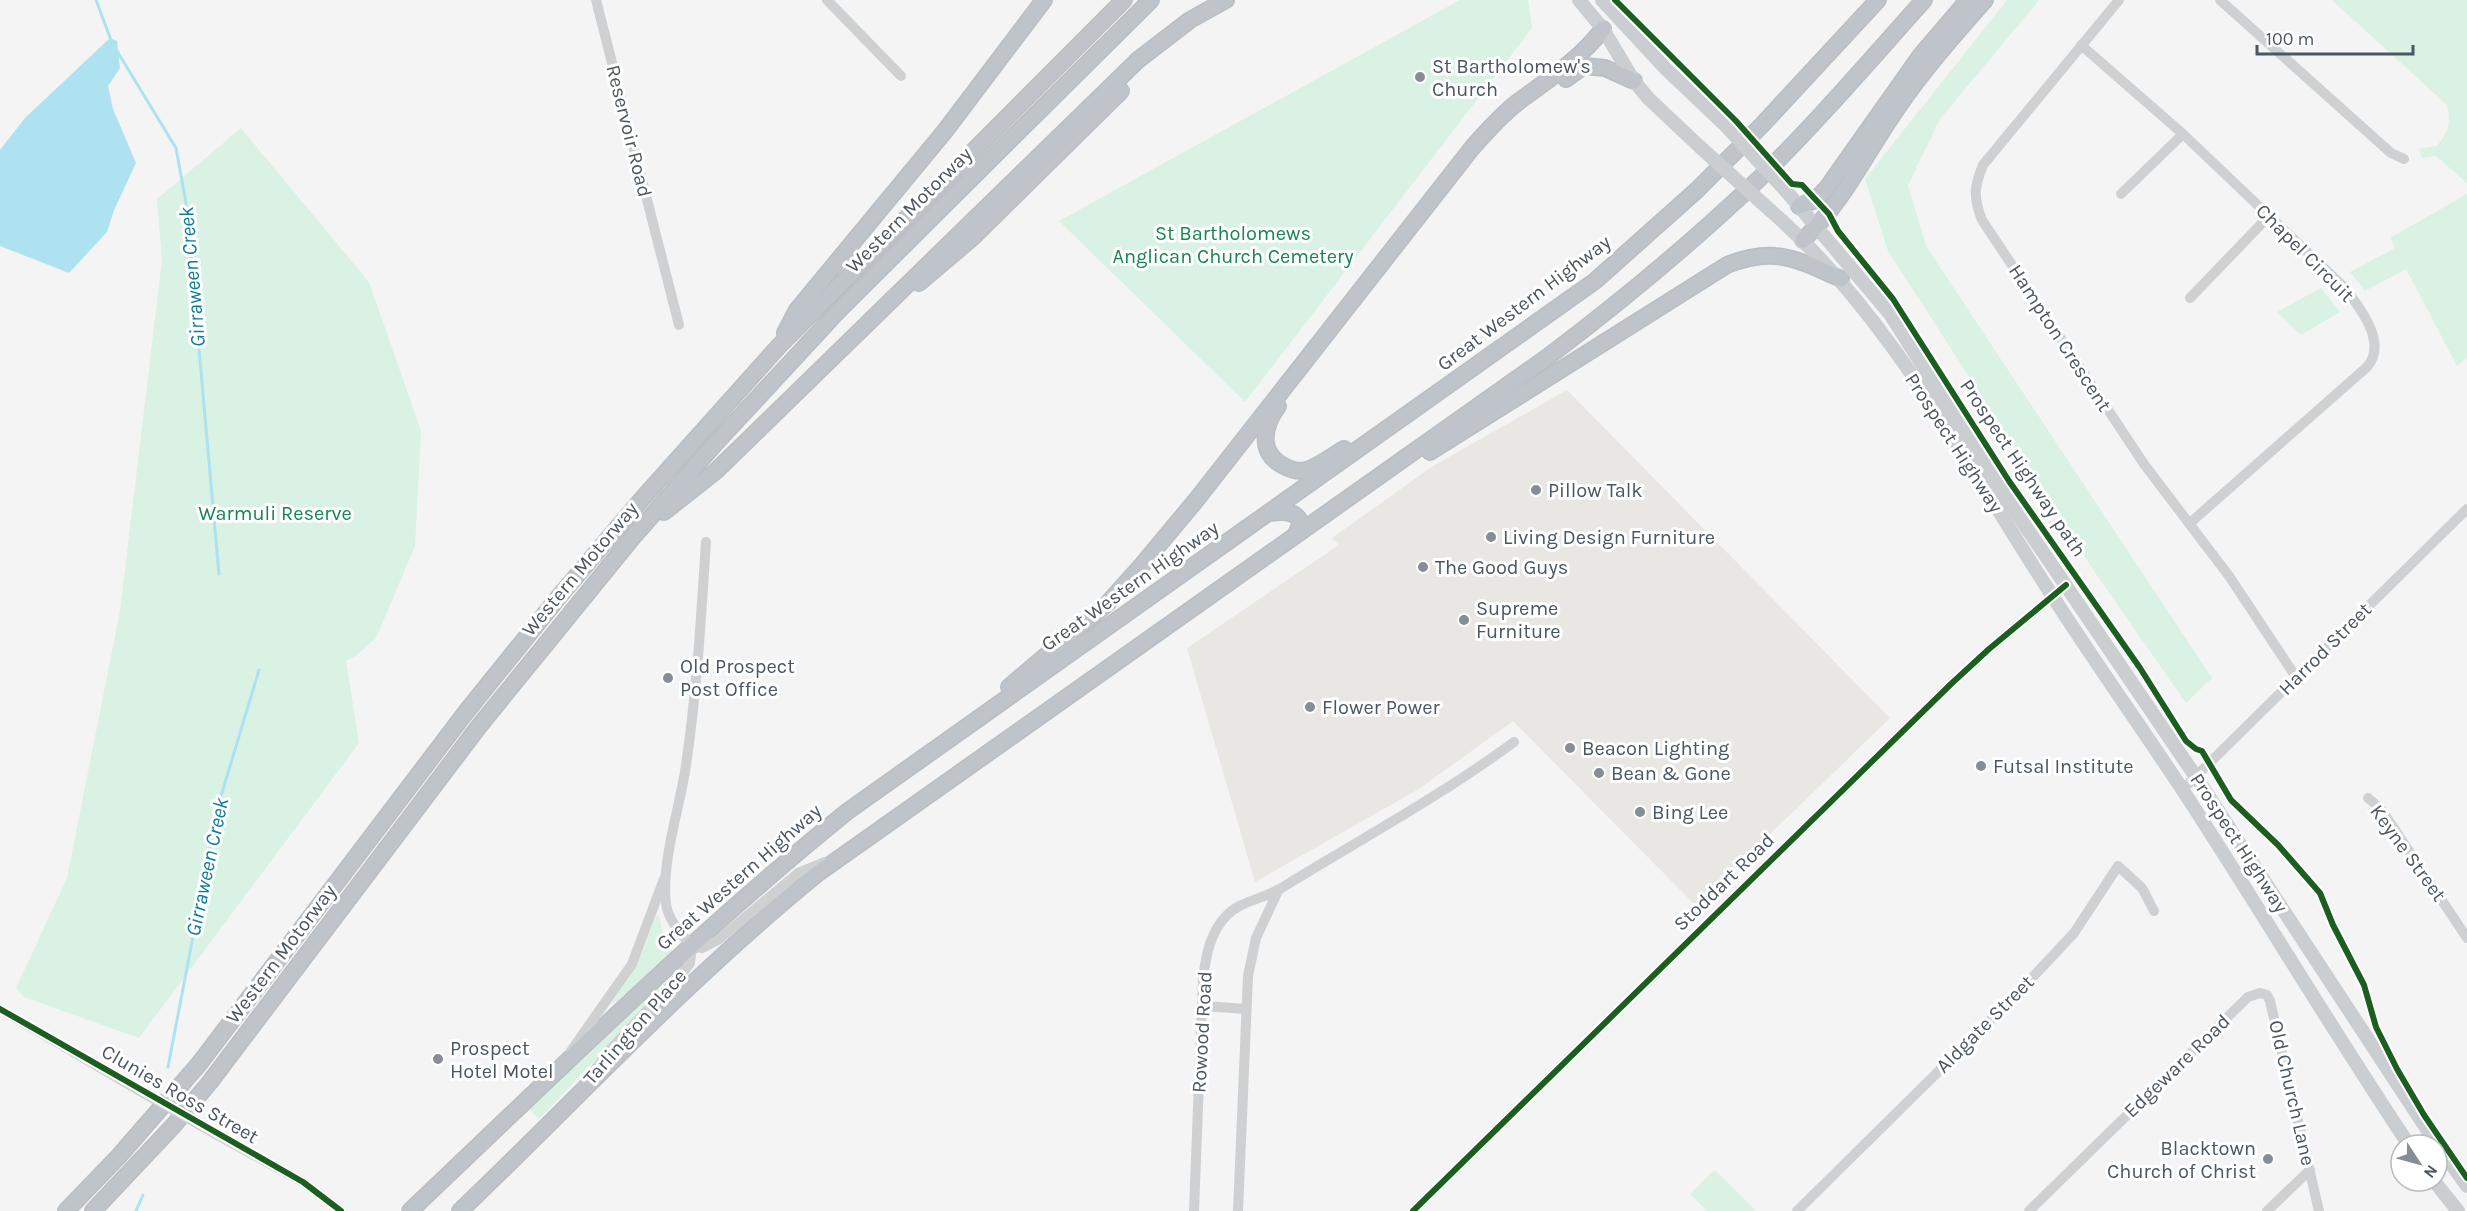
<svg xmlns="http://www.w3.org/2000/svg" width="2467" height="1211" font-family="Karla,sans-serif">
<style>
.commercial{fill:#e8e7e3}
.green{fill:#d9f2e3}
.water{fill:#aee2f0}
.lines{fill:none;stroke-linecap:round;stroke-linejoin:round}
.stream{stroke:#aee2f0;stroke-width:3}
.highway-casing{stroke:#b9bec3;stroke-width:18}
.minor{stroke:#ced0d2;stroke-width:10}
.major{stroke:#caced1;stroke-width:14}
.highway{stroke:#bec4c9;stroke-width:15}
.minor-bridge{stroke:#ced0d2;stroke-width:10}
.major-bridge{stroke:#caced1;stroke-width:14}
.cycleway-casing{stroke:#fff;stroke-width:10}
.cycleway{stroke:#1b5e20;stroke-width:6}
.poi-dot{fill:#868d94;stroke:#fff;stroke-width:2}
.labels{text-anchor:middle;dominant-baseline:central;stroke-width:6;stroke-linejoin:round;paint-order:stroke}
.poi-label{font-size:20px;fill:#4a5661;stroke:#fff;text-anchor:start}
.street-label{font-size:20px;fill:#4a5661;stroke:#fff}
.park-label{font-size:20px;fill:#17864f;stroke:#fff}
.water-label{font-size:21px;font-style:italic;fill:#0c7c9b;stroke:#fff}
</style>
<rect width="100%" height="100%" fill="#f4f4f4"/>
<!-- commercial -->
<polygon class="commercial" points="1567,390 1890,718 1696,906 1513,721 1419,789 1255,882 1187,648 1339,545 1332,538 1433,466"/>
<!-- green -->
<g class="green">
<polygon points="1460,0 1528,0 1532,28 1245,402 1059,221"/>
<polygon points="2007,0 2039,0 1940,119 1908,185 1926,246 2212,678 2186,703 2096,574 1888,251 1865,179"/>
<path d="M2332,0H2467V183L2436,156L2422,158L2419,149L2437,146C2448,132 2452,123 2447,105Z"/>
<polygon points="241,128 369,282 421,431 415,546 376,638 357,655 346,661 359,743 139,1038 24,997 16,988 67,878 120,611 162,260 157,199"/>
<polygon points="2467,194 2467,357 2457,366 2406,269 2365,291 2350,272 2395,248 2390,238"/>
<polygon points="2321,288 2340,312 2301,335 2277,312"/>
<polygon points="659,916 662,930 673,947 672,951 613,1005 612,1003 642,953 656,917"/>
<polygon points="660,986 663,989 539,1119 529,1109"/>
<polygon points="1715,1170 1756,1211 1707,1211 1690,1194"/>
</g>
<!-- water -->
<polygon class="water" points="110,38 117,41 120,68 108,86 113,109 136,163 114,210 107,232 69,273 0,246 0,150 25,118"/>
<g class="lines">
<!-- stream -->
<g class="stream">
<polyline points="96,0 111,40"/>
<polyline points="117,51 176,148 186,203 219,574"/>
<polyline points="168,1067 218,806 259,670"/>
<polyline points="136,1211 143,1195"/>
</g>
<!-- highway casing -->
<g class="highway-casing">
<g id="highway">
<polyline points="1566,79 1584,66 1605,68 1634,81"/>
<polyline points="1799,206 1815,200 1827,188 1921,55 1968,0"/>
<path d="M1803,240C1843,203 1867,151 1898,107C1924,69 1955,34 1985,0"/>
<polyline points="919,283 972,238 1121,91"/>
<polyline points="785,333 797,310 945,131 1044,0"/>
<path d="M1278,406C1263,426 1258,453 1284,466C1291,470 1299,472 1307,470C1320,466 1332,456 1344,449"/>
<path d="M1430,452L1727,265C1775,246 1797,259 1841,279"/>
<polyline points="664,512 716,471 1138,60 1190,20 1226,0"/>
<path d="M1269,513C1282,512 1295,509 1301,523L1296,534"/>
<path d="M1009,687L1108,603L1142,565L1197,499L1472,148C1486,132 1501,115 1518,102C1549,79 1579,60 1603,29"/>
<polyline points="66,1211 119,1156 199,1064 466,712 562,593 642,499 779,346 1124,0"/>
<polyline points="93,1211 174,1125 210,1082 480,725 633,537 714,445 840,309 1151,0"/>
<path d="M410,1211C554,1075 694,935 848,811L1595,281L1697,190L1762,125L1878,0"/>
<path d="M460,1211C578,1098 690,977 817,874L1549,356C1623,300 1694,241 1761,177C1818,121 1871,59 1924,0"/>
</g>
</g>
<!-- minor -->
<g class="minor">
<polyline points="596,0 679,325"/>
<polyline points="827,0 901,76"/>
<path d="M2119,0L1983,165C1974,187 1973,197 1982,220L2144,464L2229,576L2296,677"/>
<polyline points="2220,0 2391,153 2404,159"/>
<path d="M2081,45L2183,134L2345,288C2360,308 2388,343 2367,367L2190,523"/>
<polyline points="2121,194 2183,134"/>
<polyline points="2190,298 2269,216"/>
<path d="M706,542C701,617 697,690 686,765C680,808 661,861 666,904C668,919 686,946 702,948L718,940L798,873L825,862"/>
<polyline points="2182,790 2467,509"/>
<polyline points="2368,798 2381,809 2467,938"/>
<polyline points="1204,1006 1246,1009"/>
<polyline points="0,1009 138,1090"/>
<polyline points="571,1051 632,964 664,879"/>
<polyline points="591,1075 609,1051 685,970 690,963 692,945"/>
<polyline points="212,1132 303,1182 341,1211"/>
<path d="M1194,1211L1203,978C1206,956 1210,932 1227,915C1242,900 1265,899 1283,887C1361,839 1441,796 1514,742"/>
<polyline points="1238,1211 1248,976 1256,938 1278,891"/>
<polyline points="1413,1211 1951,684 1989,649 2066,585"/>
<polyline points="1797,1211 2016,995 2074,933 2118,866 2142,888 2154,911"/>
<polyline points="2029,1211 2248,997 2260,993 2267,995 2270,1001 2319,1211"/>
<polyline points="2267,1211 2310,1170"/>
</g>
<!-- major -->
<g class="major">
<polyline points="1579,0 1603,29 1634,81 1648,98 1700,147"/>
<polyline points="1602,0 1666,69 1727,127"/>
<polyline points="1787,192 1890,314 2011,505 2196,777 2434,1140 2467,1186"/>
<path d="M1771,211C1888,313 1962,456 2046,586C2090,655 2137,721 2182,789C2259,907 2331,1028 2409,1145"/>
<polyline points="2434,1181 2458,1211"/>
</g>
<!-- highway -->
<use href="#highway" class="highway"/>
<!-- minor-bridge -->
<polyline class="minor-bridge" points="138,1090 212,1132"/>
<!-- major-bridge -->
<g class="major-bridge">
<polyline points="1727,127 1787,192"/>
<polyline points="1700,147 1771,211"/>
</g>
<!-- cycleway casing -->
<g class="cycleway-casing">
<g id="cycleway">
<polyline points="1615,0 1736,121 1792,184 1802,185 1829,214 1838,231 1893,299 2009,481 2140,668 2186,741 2196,749 2202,751 2231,800 2278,845 2320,893 2333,925 2364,985 2376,1027 2397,1069 2424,1115 2467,1178"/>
<polyline points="0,1009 303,1182 341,1211"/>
<polyline points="1413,1211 1951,684 1989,649 2066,585"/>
</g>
</g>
<!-- cycleway -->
<use href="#cycleway" class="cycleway"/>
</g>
<!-- markers -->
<g class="poi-dot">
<circle cx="1420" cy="77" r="6"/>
<circle cx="1536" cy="490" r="6"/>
<circle cx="1491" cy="537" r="6"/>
<circle cx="1423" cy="567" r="6"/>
<circle cx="1464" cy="620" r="6"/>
<circle cx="668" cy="678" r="6"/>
<circle cx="1310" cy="707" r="6"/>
<circle cx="1570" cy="748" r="6"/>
<circle cx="1981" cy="766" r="6"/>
<circle cx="1599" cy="773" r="6"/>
<circle cx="1640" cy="812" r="6"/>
<circle cx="438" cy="1059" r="6"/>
<circle cx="2268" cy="1159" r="6"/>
</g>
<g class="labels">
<!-- poi labels -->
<g class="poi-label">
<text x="1432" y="66">St Bartholomew's<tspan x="1432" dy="23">Church</tspan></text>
<text x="1548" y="490">Pillow Talk</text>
<text x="1503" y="537">Living Design Furniture</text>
<text x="1435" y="567">The Good Guys</text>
<text x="1476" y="608">Supreme<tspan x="1476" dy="23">Furniture</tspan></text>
<text x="680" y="666">Old Prospect<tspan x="680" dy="23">Post Office</tspan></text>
<text x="1322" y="707">Flower Power</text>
<text x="1582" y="748">Beacon Lighting</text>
<text x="1993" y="766">Futsal Institute</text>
<text x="1611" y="773">Bean &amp; Gone</text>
<text x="1652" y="812">Bing Lee</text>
<text x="450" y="1048">Prospect<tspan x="450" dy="23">Hotel Motel</tspan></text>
<text x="2256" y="1148" text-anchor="end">Blacktown<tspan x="2256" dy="23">Church of Christ</tspan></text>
</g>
<!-- street labels -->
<g class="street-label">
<text transform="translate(629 131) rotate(76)">Reservoir Road</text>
<text transform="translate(909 210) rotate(-45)">Western Motorway</text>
<text transform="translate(2305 253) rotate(45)">Chapel Circuit</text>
<text transform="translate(1524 303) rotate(-37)">Great Western Highway</text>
<text transform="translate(2060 338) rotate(57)">Hampton Crescent</text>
<text transform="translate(1954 443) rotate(57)">Prospect Highway</text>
<text transform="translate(2023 468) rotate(56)">Prospect Highway path</text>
<text transform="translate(580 569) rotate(-50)">Western Motorway</text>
<text transform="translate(1130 586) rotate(-35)">Great Western Highway</text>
<text transform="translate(2325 649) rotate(-45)">Harrod Street</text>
<text transform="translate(2239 843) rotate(57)">Prospect Highway</text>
<text transform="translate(2408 853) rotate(54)">Keyne Street</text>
<text transform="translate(739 877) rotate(-41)">Great Western Highway</text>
<text transform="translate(1724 882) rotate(-44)">Stoddart Road</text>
<text transform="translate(281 954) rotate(-53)">Western Motorway</text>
<text transform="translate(1985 1024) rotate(-45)">Aldgate Street</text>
<text transform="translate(635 1027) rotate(-49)">Tarlington Place</text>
<text transform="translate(1202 1032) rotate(-87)">Rowood Road</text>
<text transform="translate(2177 1066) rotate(-44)">Edgeware Road</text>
<text transform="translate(2292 1093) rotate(77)">Old Church Lane</text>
<text transform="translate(180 1094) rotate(30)">Clunies Ross Street</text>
</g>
<!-- park labels -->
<g class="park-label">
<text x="1233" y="233">St Bartholomews<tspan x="1233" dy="23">Anglican Church Cemetery</tspan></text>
<text x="275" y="513">Warmuli Reserve</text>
</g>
<!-- water labels -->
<g class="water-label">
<text transform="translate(192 277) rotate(-95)">Girraween Creek</text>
<text transform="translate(207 867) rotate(-78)">Girraween Creek</text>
</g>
</g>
<!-- north arrow -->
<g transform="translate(2419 1163) rotate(126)"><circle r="28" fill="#ffffff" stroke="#b7bbc0" stroke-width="1.5"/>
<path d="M0-4.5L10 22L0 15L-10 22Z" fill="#868d94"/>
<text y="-9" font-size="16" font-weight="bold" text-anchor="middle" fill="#4a5661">N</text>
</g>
<!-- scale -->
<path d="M2257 45v9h156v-9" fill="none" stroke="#4a5661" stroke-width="3"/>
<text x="2266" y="45" font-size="18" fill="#4a5661" stroke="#ffffff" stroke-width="4.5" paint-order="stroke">100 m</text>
</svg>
